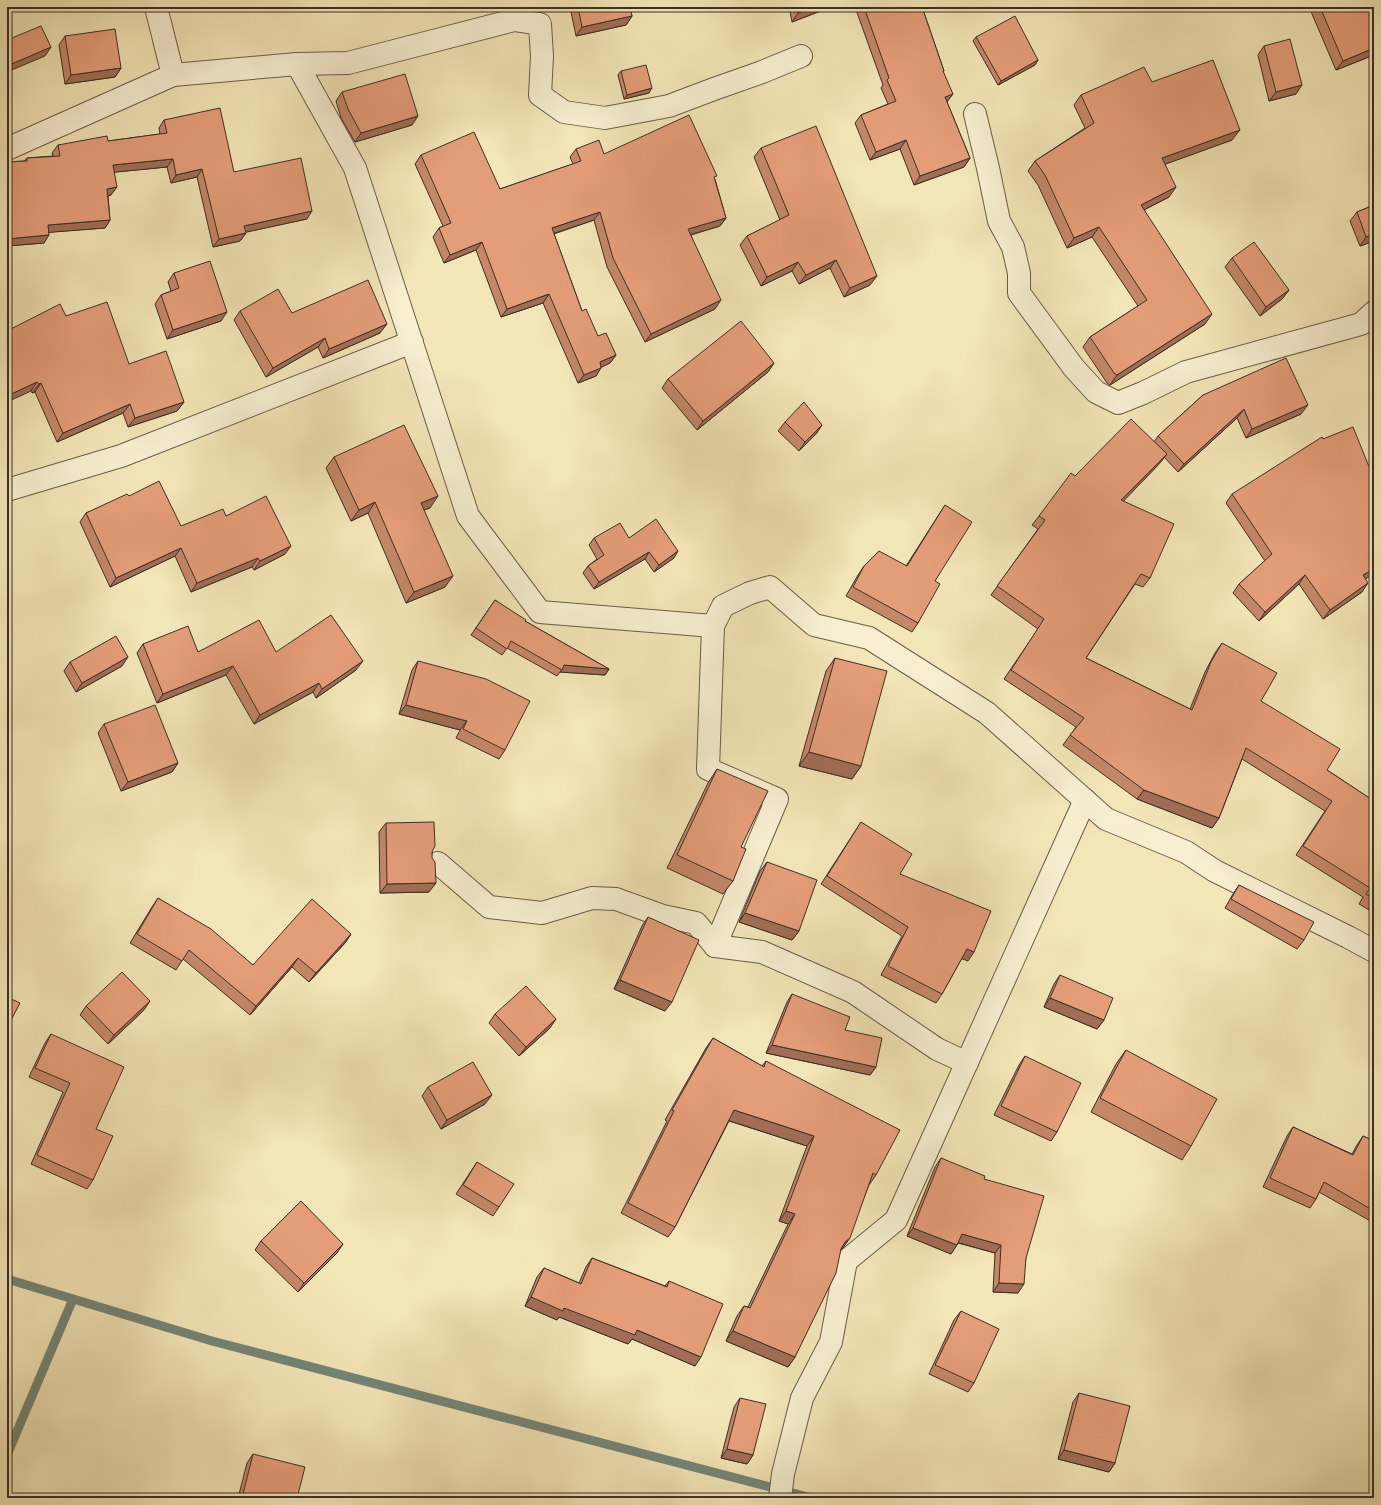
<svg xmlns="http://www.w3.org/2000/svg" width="1381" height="1505" font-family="Vollkorn,serif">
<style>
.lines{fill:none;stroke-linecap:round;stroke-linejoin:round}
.stream{stroke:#758577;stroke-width:9}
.minor-casing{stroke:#6a5c4a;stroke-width:24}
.minor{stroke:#f7eed0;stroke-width:22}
.wall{fill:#c48768;stroke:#3d2f26}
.shaded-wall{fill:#a06e55;stroke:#3d2f26}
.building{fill:#e49d79;stroke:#3d2f26}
</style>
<rect width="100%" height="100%" fill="#f2e5b7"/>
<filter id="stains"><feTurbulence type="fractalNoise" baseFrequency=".005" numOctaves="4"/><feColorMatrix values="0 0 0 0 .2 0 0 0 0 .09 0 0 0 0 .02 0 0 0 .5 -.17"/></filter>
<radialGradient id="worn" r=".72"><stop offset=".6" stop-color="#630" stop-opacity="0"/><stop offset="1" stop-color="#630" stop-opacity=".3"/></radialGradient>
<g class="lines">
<!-- stream -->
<g class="stream">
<polyline points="7,1279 212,1341 812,1498"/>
<polyline points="7,1455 73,1299"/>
</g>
<!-- minor casing -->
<g class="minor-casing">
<g id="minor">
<polyline points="156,7 173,75 297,64 355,168 468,516 540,612 713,626"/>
<polyline points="297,64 348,63 514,20 540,24 542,56 540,95 564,112 605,118 669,106 714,89 762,72 801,56"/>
<polyline points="975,114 988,168 999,221 1013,247 1019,273 1019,293 1074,368 1096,392 1118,403 1143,393 1186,372 1361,324 1374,312"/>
<polyline points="7,149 173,75"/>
<polyline points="7,490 121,456 412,342"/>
<polyline points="438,863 489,907 542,913 592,898 616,899 663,916 696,923 715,946 762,952 853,992 937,1049 967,1063"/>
<polyline points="715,946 777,799 708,769 713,626 723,606 750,593 770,587 814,625 869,638 987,713 1106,819 1186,852 1215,871 1348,937 1374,951"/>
<polyline points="780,1498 783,1474 802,1398 831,1342 846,1261 896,1220 1085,800"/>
</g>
</g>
<!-- minor -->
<use href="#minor" class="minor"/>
</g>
<!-- wall -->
<g class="wall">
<polygon points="570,7 630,7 632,16 626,25 576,36"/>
<polygon points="789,7 831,7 792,22"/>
<polygon points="855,7 922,7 944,71 943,72 947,102 970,158 964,167 914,185 900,149 870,160 855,123 861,115 888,104 881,88 883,85"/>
<polygon points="1309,7 1347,7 1348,9 1374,16 1374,55 1336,70"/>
<polygon points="65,36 121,68 115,77 65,84 59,45"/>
<polygon points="976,37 1038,60 1035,65 998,85 973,41"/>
<polygon points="1264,46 1296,94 1269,101 1258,55"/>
<polygon points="621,71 649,93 624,99 618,75"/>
<polygon points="1152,82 1232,140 1165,164 1169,197 1144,210 1205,324 1110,385 1107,383 1083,347 1090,337 1138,306 1092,237 1067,248 1038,185 1028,171 1035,161 1085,128 1074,105 1081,95"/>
<polygon points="342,92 412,125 355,142 341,118 336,101"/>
<polygon points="164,120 234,172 307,219 245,232 246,233 240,241 213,247 197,177 171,183 167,167 114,172 111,195 108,196 110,220 105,228 49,232 44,243 7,246 7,162 24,161 27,158 53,156 52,153 58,145 108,141 160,134 159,128"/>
<polygon points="761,148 870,285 844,297 830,268 799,284 792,271 761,286 740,245 747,236 780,220 754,157"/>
<polygon points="576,149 604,154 715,179 726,218 720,226 691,235 715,309 645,342 607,267 594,220 554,234 582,311 598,336 616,355 610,363 601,367 596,376 578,383 543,303 501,317 476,250 444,263 433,237 439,228 443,226 415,164 421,155 500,189 573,164 570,157"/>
<polygon points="1374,205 1374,241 1360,246 1350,221 1357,212"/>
<polygon points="1232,258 1289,290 1282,299 1260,316 1225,267"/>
<polygon points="174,273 221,321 167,339 155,304 161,295 171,291 168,282"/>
<polygon points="240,311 292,313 380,333 323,358 318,347 266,377 234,320"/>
<polygon points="66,316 129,364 184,402 177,411 128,427 123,413 57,442 35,392 32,393 31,391"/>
<polygon points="774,363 768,372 697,430 662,388 668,379"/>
<polygon points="1203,395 1301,414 1246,438 1237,418 1178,472 1164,457 1160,463 1123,501 1150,578 1143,587 1135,584 1086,658 1190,709 1205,672 1215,653 1222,643 1261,701 1327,770 1374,801 1374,913 1359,904 1363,897 1296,855 1325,811 1242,759 1219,818 1212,828 1137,799 1063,745 1076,727 1004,679 1038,629 991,595 1038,529 1032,525 1039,516 1075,476 1154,442 1158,436"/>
<polygon points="785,422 822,425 816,434 799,451 778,431"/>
<polygon points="334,457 430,508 424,510 445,587 406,603 368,513 351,521 326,468"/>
<polygon points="1232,494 1365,579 1362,592 1323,619 1299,584 1259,621 1233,593 1239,584 1265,561 1226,503"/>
<polygon points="129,496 181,526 226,516 285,554 254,570 252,567 191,592 175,556 110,587 80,522 86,513"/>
<polygon points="945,505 935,581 918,623 912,632 846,596 858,575 864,566 906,566"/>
<polygon points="594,538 629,538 674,558 654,572 645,559 594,589 583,573 588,566 597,559 589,545"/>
<polygon points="495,600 525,621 609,669 605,675 560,672 557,676 507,648 502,655 471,635"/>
<polygon points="143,644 198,652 276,652 356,670 316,698 313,692 254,724 226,675 157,703 137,653"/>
<polygon points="835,658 861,766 852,779 799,766 826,671"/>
<polygon points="418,661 505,750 499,759 456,738 460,730 399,714 412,670"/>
<polygon points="70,662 122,666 76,692 64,671"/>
<polygon points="104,724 178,763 172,772 121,791 98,733"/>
<polygon points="717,769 741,847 733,881 723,894 667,868 708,783"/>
<polygon points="861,822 900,874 968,961 962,958 942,994 936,1003 881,975 902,936 821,884"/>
<polygon points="386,823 432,852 429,892 380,893 379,832"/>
<polygon points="767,862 799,931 792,940 739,922 760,871"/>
<polygon points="1239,885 1304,940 1297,949 1225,908 1233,894"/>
<polygon points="158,898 253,965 351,934 345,943 309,982 292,967 250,1015 183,959 176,970 130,943 152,907"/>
<polygon points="648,917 665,1011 614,989 642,926"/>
<polygon points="1060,975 1104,1020 1097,1029 1044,1007 1054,984"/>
<polygon points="792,994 845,1030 876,1067 870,1075 766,1053 787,1002"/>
<polygon points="86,1006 144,1010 108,1044 80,1015"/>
<polygon points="495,1014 550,1028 519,1056 489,1023"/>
<polygon points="51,1034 96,1129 93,1180 87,1189 31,1164 63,1092 29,1077 45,1043"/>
<polygon points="713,1038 762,1066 766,1061 876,1175 869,1185 843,1248 841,1249 795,1357 788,1367 726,1341 737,1316 744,1306 748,1307 788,1224 779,1221 807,1146 729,1121 675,1227 668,1237 621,1213 667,1121 665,1120 706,1048"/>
<polygon points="1126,1050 1191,1146 1182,1160 1091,1112 1116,1064"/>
<polygon points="1025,1056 1057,1132 1051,1141 994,1115 1019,1065"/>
<polygon points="428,1087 485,1104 441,1129 422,1096"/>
<polygon points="1293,1127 1352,1154 1357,1145 1363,1136 1374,1141 1374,1223 1319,1192 1316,1199 1310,1208 1263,1187 1287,1136"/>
<polygon points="941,1158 984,1179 1026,1258 1018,1293 993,1292 995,1253 958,1243 951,1254 907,1236 935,1167"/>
<polygon points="477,1162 499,1207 493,1216 456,1194"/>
<polygon points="261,1241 337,1253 298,1292 255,1250"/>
<polygon points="592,1258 665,1286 669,1281 695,1366 632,1339 628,1344 559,1317 557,1320 525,1306 537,1277 544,1268 579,1283 586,1267"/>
<polygon points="961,1311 974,1383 968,1392 929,1374 954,1320"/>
<polygon points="1079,1393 1115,1463 1109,1472 1058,1459 1073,1402"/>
<polygon points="740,1398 753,1455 747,1464 721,1458 734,1407"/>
<polygon points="253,1454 297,1498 238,1498 247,1463"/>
</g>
<!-- shaded-wall -->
<g class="shaded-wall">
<polygon points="814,7 831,7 792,22 798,13"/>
<polygon points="632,16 626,25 576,36 582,27"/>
<polygon points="51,47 45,56 7,72 7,66"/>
<polygon points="1374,48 1374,55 1336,70 1343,61"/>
<polygon points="1038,60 1035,65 998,85 1001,81"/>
<polygon points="121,68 115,77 65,84 71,75"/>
<polygon points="1302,85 1296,94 1269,101 1276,92"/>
<polygon points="652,88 649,93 624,99 627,95"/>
<polygon points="953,94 947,102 945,97"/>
<polygon points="418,116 412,125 355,142 361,133"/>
<polygon points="1240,130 1232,140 1155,168 1162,158"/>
<polygon points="906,140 900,149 870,160 876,152"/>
<polygon points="970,158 964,167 914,185 920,176"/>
<polygon points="173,159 167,167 107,173 113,165"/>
<polygon points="202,169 197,177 171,183 176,175"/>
<polygon points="117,187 111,195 102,197 107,189"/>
<polygon points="1176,187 1169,197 1134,215 1141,205"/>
<polygon points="312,211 307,219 238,234 244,226"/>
<polygon points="600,212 594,220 546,236 552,228"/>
<polygon points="726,218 720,226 682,237 688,229"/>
<polygon points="110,220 105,228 42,233 48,225"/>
<polygon points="1099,227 1092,237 1067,248 1074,238"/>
<polygon points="246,233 240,241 213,247 219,239"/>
<polygon points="1374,234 1374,241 1360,246 1366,237"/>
<polygon points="49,235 44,243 7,246 7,239"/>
<polygon points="482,242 476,250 444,263 450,255"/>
<polygon points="836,260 830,268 799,284 806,275"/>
<polygon points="798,262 792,271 761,286 767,277"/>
<polygon points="877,276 870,285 844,297 850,288"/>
<polygon points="1289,290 1282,299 1260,316 1266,307"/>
<polygon points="549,294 543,303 501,317 507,309"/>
<polygon points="721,300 715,309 645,342 651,334"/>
<polygon points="227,312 221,321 167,339 173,330"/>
<polygon points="1212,314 1205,324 1110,385 1117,375"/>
<polygon points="387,324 380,333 323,358 329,349"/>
<polygon points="325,338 318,347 266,377 273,368"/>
<polygon points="616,355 610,363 594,371 600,362"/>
<polygon points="774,363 768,372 697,430 703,421"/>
<polygon points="601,368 596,376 578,383 584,375"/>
<polygon points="37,382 31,391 7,402 7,396"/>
<polygon points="41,383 35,392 32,393 39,384"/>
<polygon points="184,402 177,411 128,427 135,418"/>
<polygon points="130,404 123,413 57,442 63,433"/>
<polygon points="1308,405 1301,414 1246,438 1252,429"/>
<polygon points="1244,409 1237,418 1178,472 1184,464"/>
<polygon points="822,425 816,434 799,451 805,442"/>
<polygon points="1167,454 1160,463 1115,510 1121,500"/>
<polygon points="438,496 430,508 413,514 421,503"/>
<polygon points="375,502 368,513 351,521 359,510"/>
<polygon points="291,546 285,554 254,570 260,561"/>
<polygon points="181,548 175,556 110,587 116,578"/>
<polygon points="678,551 674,558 654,572 659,565"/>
<polygon points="649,552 645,559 594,589 599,582"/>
<polygon points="258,558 252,567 191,592 197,583"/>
<polygon points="1374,569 1374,574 1357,584 1363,575"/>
<polygon points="1305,575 1299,584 1259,621 1265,612"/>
<polygon points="453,576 445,587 406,603 414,592"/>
<polygon points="1368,583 1362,592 1323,619 1330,610"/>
<polygon points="128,657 122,666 76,692 82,683"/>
<polygon points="363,661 356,670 316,698 322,689"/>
<polygon points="564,665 609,669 605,675 560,672"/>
<polygon points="233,666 226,675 157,703 163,694"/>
<polygon points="319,683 313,692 254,724 260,715"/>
<polygon points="406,705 467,721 460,730 399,714"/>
<polygon points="809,752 861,766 852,779 799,766"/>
<polygon points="178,763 172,772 121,791 128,782"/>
<polygon points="1144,790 1219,818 1212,828 1137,799"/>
<polygon points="436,883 429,892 380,893 387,884"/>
<polygon points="745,913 799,931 792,940 739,922"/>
<polygon points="351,934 345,943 309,982 316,973"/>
<polygon points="967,949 974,952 968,961 960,958"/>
<polygon points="298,958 292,967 250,1015 256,1006"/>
<polygon points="620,980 672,1002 665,1011 614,989"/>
<polygon points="1050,998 1104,1020 1097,1029 1044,1007"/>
<polygon points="150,1001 144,1010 108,1044 114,1035"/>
<polygon points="556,1019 550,1028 519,1056 526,1047"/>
<polygon points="772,1045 876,1067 870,1075 766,1053"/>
<polygon points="492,1095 485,1104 441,1129 447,1120"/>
<polygon points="734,1110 814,1136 807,1146 727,1120"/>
<polygon points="786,1211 795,1214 788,1224 779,1221"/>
<polygon points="913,1228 957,1245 951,1254 907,1236"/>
<polygon points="962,1234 1001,1245 995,1253 956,1242"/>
<polygon points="850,1238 843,1248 838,1252 845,1242"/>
<polygon points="343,1244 337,1253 298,1292 304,1283"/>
<polygon points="999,1283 1024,1284 1018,1293 993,1292"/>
<polygon points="531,1297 637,1330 701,1357 695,1366 632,1339 628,1344 559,1317 557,1320 525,1306"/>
<polygon points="733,1331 795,1357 788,1367 726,1341"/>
<polygon points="727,1449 753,1455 747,1464 721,1458"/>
<polygon points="1064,1450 1115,1463 1109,1472 1058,1459"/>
</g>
<!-- building -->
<g class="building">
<polygon points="578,7 630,7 632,16 582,27"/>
<polygon points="797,7 814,7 798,13"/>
<polygon points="864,7 922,7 944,71 943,71 953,94 945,97 970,158 920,176 906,140 876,152 861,115 896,101 887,80 889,78"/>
<polygon points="1320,7 1347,7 1348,9 1353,7 1370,7 1374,16 1374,48 1343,61"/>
<polygon points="1015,16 1038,60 1001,81 976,37"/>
<polygon points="41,26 51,47 7,66 7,40"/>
<polygon points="115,29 121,68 71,75 65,36"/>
<polygon points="1290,39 1302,85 1276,92 1264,46"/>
<polygon points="1213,60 1240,130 1162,158 1176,187 1141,205 1212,314 1117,375 1114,373 1090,337 1147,300 1099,227 1074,238 1045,175 1035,161 1094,123 1081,95 1144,67 1152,82"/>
<polygon points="646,65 652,88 627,95 621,71"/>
<polygon points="405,74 418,116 361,133 348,109 342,92"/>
<polygon points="220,108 234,172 301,158 312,211 244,226 246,233 219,239 202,169 176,175 173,159 113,165 117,187 107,189 110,220 48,225 49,235 7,239 7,162 27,161 27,158 60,156 58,145 107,136 108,141 167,133 164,120"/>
<polygon points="689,115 717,176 714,177 726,218 688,229 721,300 651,334 613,258 600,212 552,228 582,311 586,309 598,336 606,333 616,355 600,362 601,368 584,375 549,294 507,309 482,242 450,255 439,228 451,223 421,155 474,132 500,189 581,161 576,149 599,140 604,154"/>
<polygon points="816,126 877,276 850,288 836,260 806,275 798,262 767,277 747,236 789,215 761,148"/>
<polygon points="1374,205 1374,234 1366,237 1357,212"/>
<polygon points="1254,242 1289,290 1266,307 1232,258"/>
<polygon points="210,261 227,312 173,330 161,295 179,288 174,273"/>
<polygon points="368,280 387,324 329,349 325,338 273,368 240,311 278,289 292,313"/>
<polygon points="107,302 129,364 166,351 184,402 135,418 130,404 63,433 41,383 39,384 37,382 7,396 7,331 60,304 66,316"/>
<polygon points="741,321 774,363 703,421 668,379"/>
<polygon points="1286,358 1308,405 1252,429 1244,409 1184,464 1158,436 1203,395"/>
<polygon points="804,402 822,425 805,442 785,422"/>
<polygon points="1131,419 1167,454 1121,500 1174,524 1150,578 1141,574 1086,658 1192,710 1211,662 1222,643 1277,673 1261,701 1340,749 1327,770 1374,801 1374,899 1366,894 1370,888 1303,846 1332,801 1246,748 1219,818 1144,790 1070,735 1084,718 1011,670 1044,619 997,586 1045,520 1039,516 1071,473 1075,476"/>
<polygon points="404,425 438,496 421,503 453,576 414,592 375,502 359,510 334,457"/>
<polygon points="1353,427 1374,479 1374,569 1363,575 1368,583 1330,610 1305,575 1265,612 1239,584 1272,554 1232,494 1322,437 1323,439"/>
<polygon points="159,481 181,526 223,509 226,516 266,496 291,546 260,561 258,558 197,583 181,548 116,578 86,513 127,494 129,496"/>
<polygon points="945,505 972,522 935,581 940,584 918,623 853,587 864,566 879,551 907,566"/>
<polygon points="656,519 678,551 659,565 649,552 599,582 588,566 604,555 594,538 620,523 629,538"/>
<polygon points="495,600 526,620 525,621 609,669 564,665 562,670 511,641 507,649 476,628"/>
<polygon points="331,615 363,661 322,689 319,683 260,715 233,666 163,694 143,644 188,626 198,652 259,620 276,652"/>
<polygon points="116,636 128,657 82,683 70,662"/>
<polygon points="835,658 887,671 861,766 809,752"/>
<polygon points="418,661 486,679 530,701 505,750 463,729 467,721 406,705"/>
<polygon points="155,705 178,763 128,782 104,724"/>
<polygon points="717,769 768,791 741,847 746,849 733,881 677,855"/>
<polygon points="434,822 435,846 432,852 432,858 435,862 436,883 387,884 386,823"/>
<polygon points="861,822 912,854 900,874 991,911 974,952 967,949 942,994 888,966 908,927 827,876"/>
<polygon points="767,862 817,880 799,931 745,913"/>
<polygon points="1239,885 1314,922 1304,940 1231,899"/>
<polygon points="158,898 211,929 253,965 312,899 351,934 316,973 298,958 256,1006 189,950 182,961 137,934"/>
<polygon points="648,917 699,940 672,1002 620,980"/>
<polygon points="122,972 150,1001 114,1035 86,1006"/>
<polygon points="1060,975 1113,998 1104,1020 1050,998"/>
<polygon points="526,986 556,1019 526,1047 495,1014"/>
<polygon points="792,994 850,1017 845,1030 882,1038 876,1067 772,1045"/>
<polygon points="7,997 20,1003 9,1024 7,1023"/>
<polygon points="51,1034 124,1067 96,1129 113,1136 93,1180 37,1155 70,1083 35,1068"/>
<polygon points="713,1038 764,1067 766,1061 900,1130 876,1175 873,1173 850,1238 845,1242 841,1249 836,1273 795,1357 733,1331 744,1306 750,1308 795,1214 786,1211 814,1136 734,1110 675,1227 628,1203 674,1111 672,1110"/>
<polygon points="1126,1050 1217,1099 1191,1146 1100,1098"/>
<polygon points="1025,1056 1081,1083 1057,1132 1001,1106"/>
<polygon points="473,1062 492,1095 447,1120 428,1087"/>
<polygon points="1293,1127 1353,1155 1363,1136 1374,1141 1374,1211 1324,1182 1316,1199 1270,1178"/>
<polygon points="941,1158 985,1176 984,1179 1044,1196 1026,1258 1024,1284 999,1283 1001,1245 962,1234 957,1245 913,1228"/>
<polygon points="477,1162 514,1184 499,1207 463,1185"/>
<polygon points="301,1201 343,1244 304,1283 261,1241"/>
<polygon points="592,1258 667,1287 669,1281 723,1304 701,1357 637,1330 635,1335 564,1308 563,1311 531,1297 544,1268 581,1284"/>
<polygon points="961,1311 999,1329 974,1383 935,1365"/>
<polygon points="1079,1393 1130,1406 1115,1463 1064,1450"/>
<polygon points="740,1398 766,1404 753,1455 727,1449"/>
<polygon points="253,1454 305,1467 297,1498 242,1498"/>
</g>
<!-- margin -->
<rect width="1381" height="1505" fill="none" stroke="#f2e5b7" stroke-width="24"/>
<rect x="8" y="8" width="1365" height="1489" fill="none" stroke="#3d2f26" stroke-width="2"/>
<rect x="12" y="12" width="1357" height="1481" fill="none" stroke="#3d2f26"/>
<rect width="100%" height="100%" filter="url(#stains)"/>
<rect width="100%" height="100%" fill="url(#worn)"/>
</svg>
